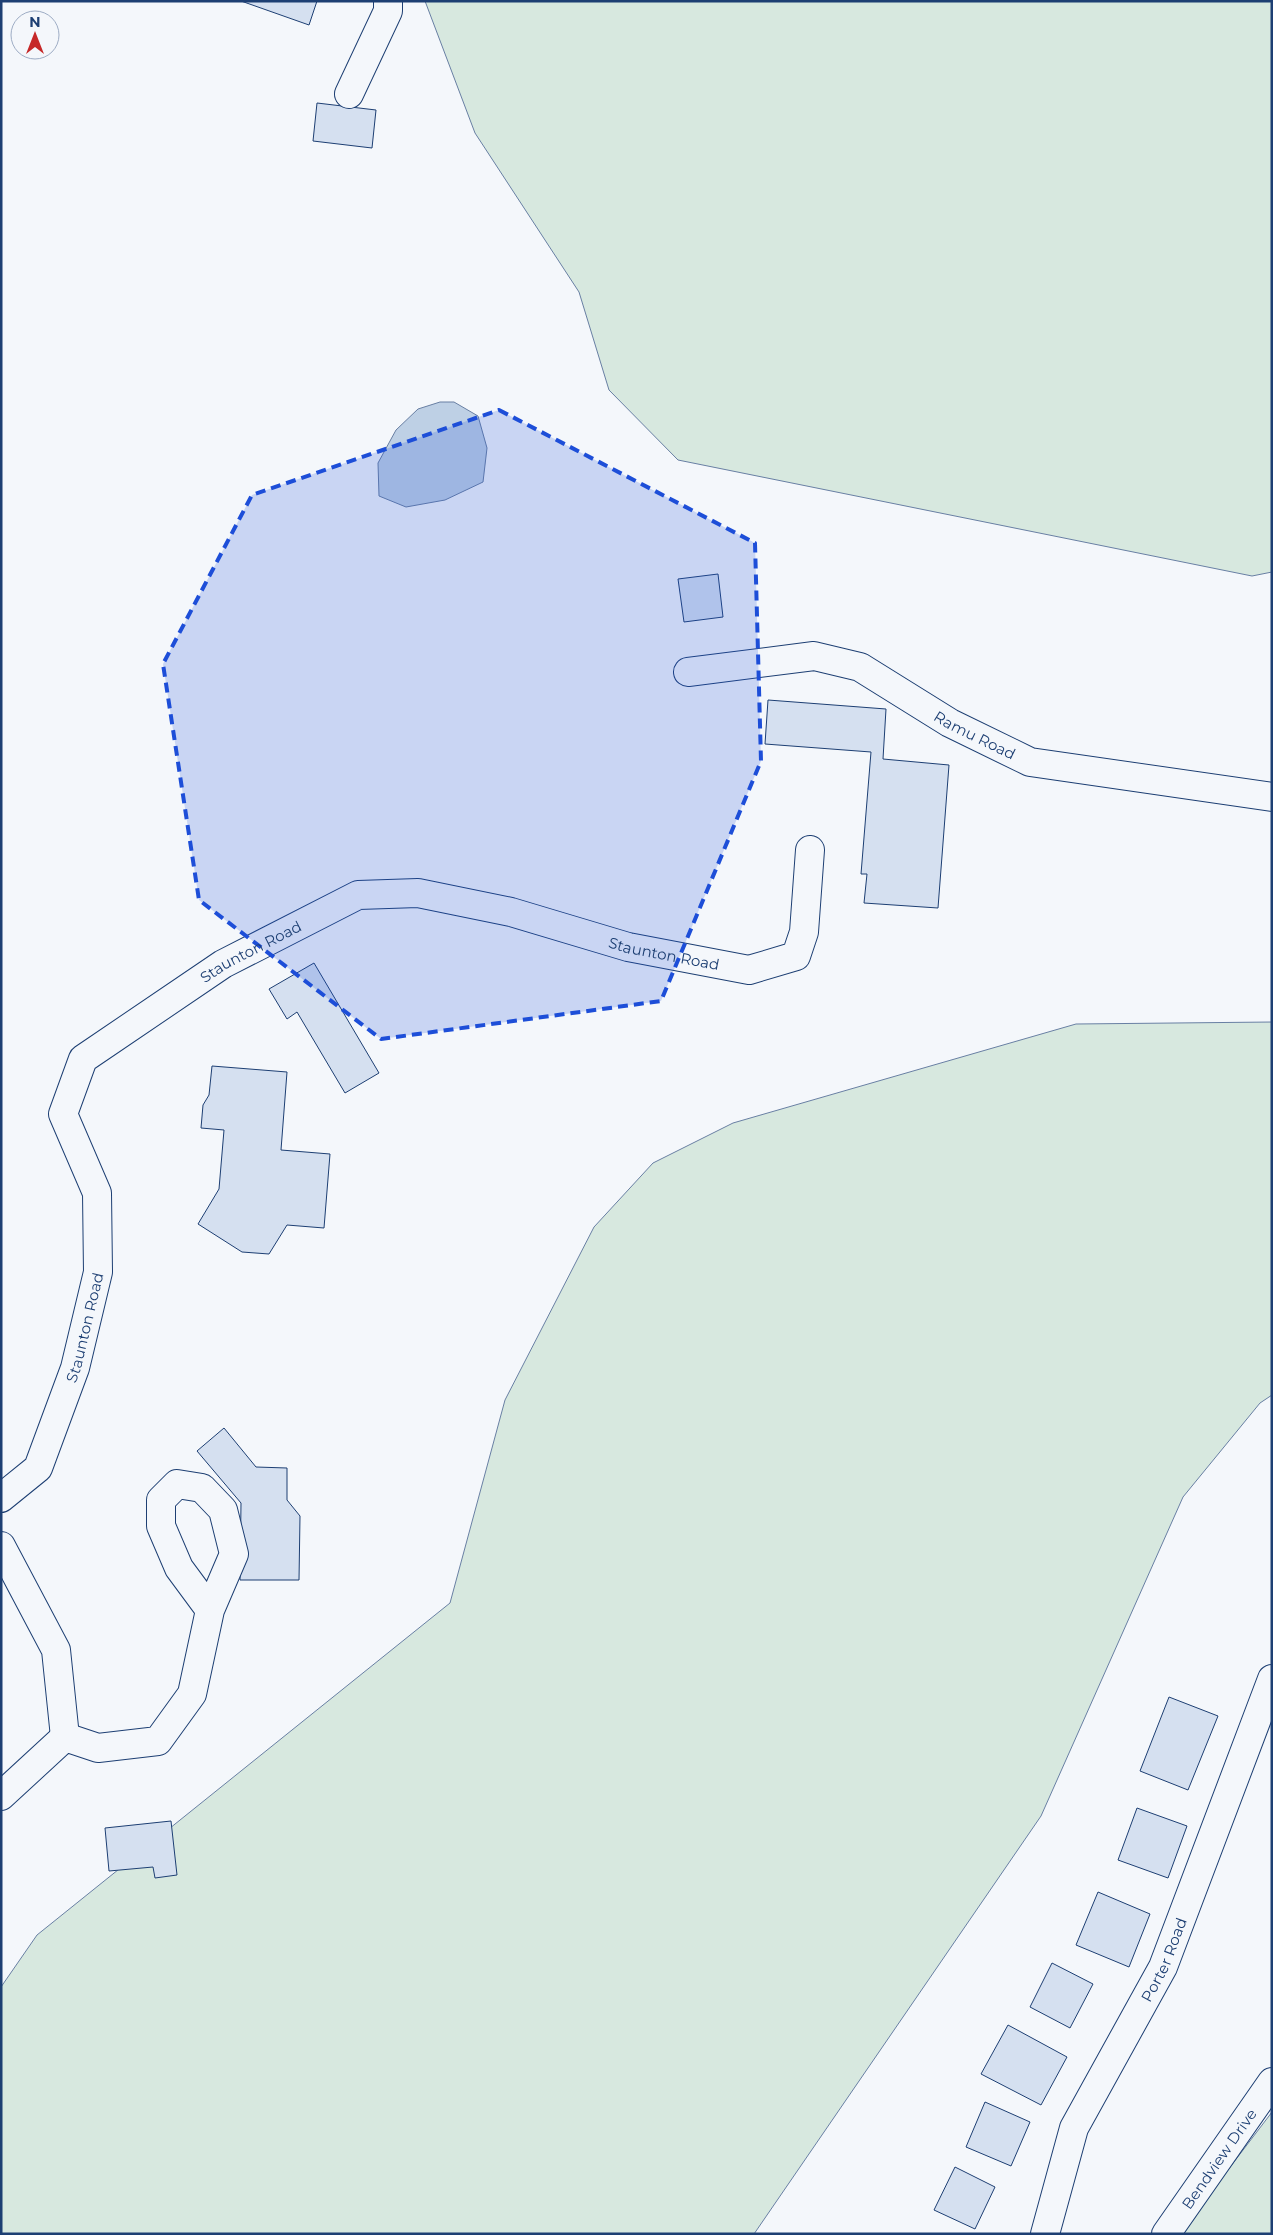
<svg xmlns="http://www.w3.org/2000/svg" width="1273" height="2235" font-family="Montserrat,sans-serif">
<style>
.green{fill:#d7e8df;stroke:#687fa3}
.water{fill:#bed0e5;stroke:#687fa3}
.building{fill:#d5e0f0;stroke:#1d3f73}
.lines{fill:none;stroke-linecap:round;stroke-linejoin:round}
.minor-casing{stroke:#1d3f73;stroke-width:30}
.minor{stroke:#f4f7fb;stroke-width:28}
.marked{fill:#1d4ed8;fill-opacity:0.2;stroke:#1d4ed8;stroke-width:4;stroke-dasharray:10 6;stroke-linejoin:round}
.labels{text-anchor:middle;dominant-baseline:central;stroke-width:4;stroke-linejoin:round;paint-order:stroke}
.street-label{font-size:15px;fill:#1d3f73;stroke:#f4f7fb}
</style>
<rect width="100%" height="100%" fill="#f4f7fb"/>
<!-- green -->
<g class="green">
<polygon points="425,1 1272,1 1272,572 1252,576 678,460 609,390 579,292 475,133"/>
<polygon points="1272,1022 1272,1395 1260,1403 1183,1497 1041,1816 754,2234 1,2234 1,1987 37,1935 450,1603 505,1400 594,1227 653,1163 733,1123 1076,1024"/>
<polygon points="1272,2112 1272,2234 1179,2234"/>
</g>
<!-- water -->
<polygon class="water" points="440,402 454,402 478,416 487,448 483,482 445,500 406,507 379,496 378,463 396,430 418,409"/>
<!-- building -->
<g class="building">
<polygon points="241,1 317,1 309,25"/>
<polygon points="317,103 376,110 372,148 313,141"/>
<polygon points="718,574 723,617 684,622 678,579"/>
<polygon points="768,700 886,709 883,759 949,765 938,908 864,903 867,874 861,874 871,752 765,744"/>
<polygon points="314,963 379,1073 345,1093 297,1012 287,1019 269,989"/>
<polygon points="212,1066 287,1072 281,1150 330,1154 324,1228 287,1225 269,1254 242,1252 198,1224 219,1189 224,1130 201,1128 203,1105 209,1095"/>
<polygon points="224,1428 256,1467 287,1468 287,1500 300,1516 299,1580 240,1580 241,1503 197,1451"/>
<polygon points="1169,1697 1218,1716 1188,1790 1140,1771"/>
<polygon points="1137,1808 1187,1826 1168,1878 1118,1860"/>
<polygon points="171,1821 177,1875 155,1878 153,1867 109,1871 105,1828"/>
<polygon points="1098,1892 1150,1914 1129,1967 1076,1945"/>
<polygon points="1052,1963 1093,1984 1070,2028 1030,2007"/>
<polygon points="1008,2025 1067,2057 1041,2105 981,2074"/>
<polygon points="985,2102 1030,2122 1011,2166 966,2147"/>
<polygon points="955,2167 995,2187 975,2229 934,2210"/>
</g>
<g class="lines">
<!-- minor casing -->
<g class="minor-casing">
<g id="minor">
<polyline points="349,94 388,11 388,1"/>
<path id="s1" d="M688,672L814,656L860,667L950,723L1030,762L1272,797"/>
<path id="s2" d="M1,1498L38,1468L75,1368L98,1272L97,1193L63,1114L83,1059L223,964L358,895L418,893L511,912L628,947L749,970L796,956L804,932L810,850"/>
<polyline points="1,1546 56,1650 65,1737"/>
<polyline points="1,1796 65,1737 98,1748 158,1741 192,1694 210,1610 234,1554 223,1510 202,1488 177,1484 161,1500 161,1526 179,1568 210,1610"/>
<path id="s3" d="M1045,2234L1074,2128L1163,1967L1272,1679"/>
<path id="s4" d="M1166,2234L1272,2082"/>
</g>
</g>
<!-- minor -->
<use href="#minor" class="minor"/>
</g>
<!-- marked area -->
<path class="marked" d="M499,410L755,543L761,761L661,1001L381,1039L199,900L163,664L252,495Z"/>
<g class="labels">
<!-- street labels -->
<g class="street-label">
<text stroke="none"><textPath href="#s1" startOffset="308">Ramu Road</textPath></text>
<text stroke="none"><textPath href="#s2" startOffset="676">Staunton Road</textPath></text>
<text stroke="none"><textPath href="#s2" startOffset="1111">Staunton Road</textPath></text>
<text stroke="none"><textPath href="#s2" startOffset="196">Staunton Road</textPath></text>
<text stroke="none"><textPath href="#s3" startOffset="301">Porter Road</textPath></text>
<text stroke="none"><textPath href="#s4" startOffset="92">Bendview Drive</textPath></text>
</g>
</g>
<!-- border -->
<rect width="1273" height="2235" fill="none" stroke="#1d3f73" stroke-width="5"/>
<!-- north arrow -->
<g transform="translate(35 35)"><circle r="24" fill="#f4f7fb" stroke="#9eadc5"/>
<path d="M0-4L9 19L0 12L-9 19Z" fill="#c62828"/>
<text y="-8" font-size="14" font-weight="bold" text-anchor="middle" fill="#1d3f73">N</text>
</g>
</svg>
